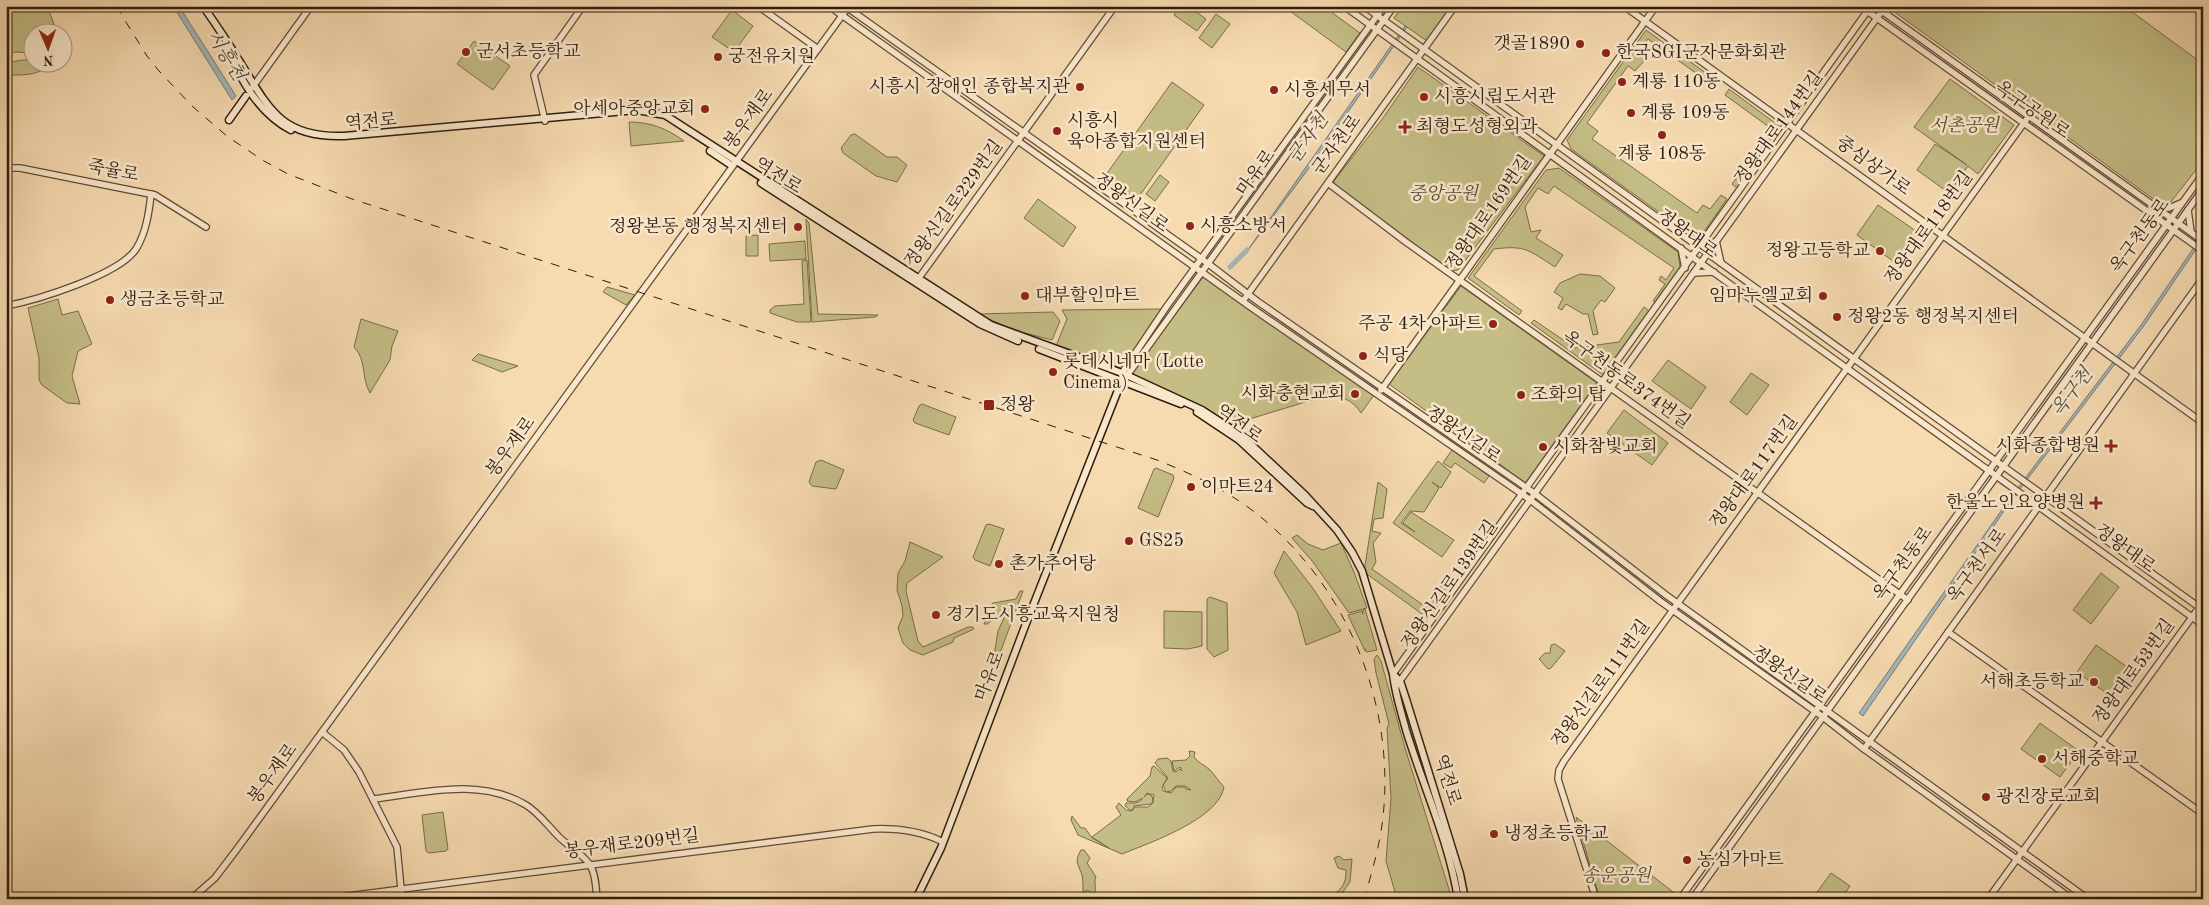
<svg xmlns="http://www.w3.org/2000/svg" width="2209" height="905" font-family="'Old Standard TT','Noto Serif KR',serif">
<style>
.green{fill:#c4bd86;stroke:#7a6c4a}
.water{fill:#a3b7b8;stroke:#757974}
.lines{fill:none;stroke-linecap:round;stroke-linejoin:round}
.canal{stroke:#a3b7b8;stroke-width:5}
.tertiary-casing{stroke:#624c36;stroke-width:8}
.secondary-casing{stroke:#301c0d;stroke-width:9}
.tertiary{stroke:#f9e7cc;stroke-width:5.5}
.secondary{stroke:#f9e7cc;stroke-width:6}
.rail{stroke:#301c0d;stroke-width:1;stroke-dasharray:9 9;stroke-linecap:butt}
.poi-dot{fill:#8f2418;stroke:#f9e7cc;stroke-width:2}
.labels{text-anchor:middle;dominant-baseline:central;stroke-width:5;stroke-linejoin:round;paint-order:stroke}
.poi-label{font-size:18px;fill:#301c0d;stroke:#f9e7cc;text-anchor:start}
.street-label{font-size:18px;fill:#301c0d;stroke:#f9e7cc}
.park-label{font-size:18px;font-style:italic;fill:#5c4c31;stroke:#f9e7cc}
.water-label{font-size:19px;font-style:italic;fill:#524a40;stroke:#f9e7cc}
</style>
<rect width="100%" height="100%" fill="#f6dab0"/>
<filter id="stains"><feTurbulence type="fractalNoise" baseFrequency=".004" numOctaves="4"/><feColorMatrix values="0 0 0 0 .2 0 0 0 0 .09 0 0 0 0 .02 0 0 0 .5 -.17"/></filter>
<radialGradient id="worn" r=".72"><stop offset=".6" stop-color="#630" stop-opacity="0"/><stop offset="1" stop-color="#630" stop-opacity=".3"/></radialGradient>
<!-- green -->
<g class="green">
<polygon points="6,6 47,6 57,32 32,32 32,53 16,52 6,54"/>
<polygon points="1179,6 1188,6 1206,19 1197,31 1174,15"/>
<polygon points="1283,6 1323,6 1360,33 1346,52"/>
<polygon points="1403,6 1451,6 1427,41 1394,18"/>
<polygon points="1886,6 2124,6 2203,64 2203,161 2166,208"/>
<polygon points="732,10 753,26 734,52 712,37"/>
<polygon points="1216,14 1230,24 1212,48 1199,38"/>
<polygon points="1646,30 1710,76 1707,81 1648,39 1639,51 1643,54 1644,61 1635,71 1628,66 1587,123 1598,131 1592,139 1697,213 1703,205 1710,209 1721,195 1727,199 1698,240 1571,149 1567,140"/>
<polygon points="474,41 510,66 493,90 457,64"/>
<path d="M22,60H32V62L52,63C39,76 24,75 6,75V63Z"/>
<polygon points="1418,67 1544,156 1458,270 1452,271 1334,186 1334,181 1383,118"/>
<polygon points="1950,79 2014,125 1978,174 1968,166 1949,193 1917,170 1935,144 1967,165 1914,127"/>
<polygon points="1172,82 1204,105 1135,202 1103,179"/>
<polygon points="1729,89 1782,128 1737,188 1732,184 1773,130 1725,95"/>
<path d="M629,122C650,122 666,128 684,141L631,146Z"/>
<polygon points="855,134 887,157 897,157 907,165 897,182 876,176 843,153 841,148 851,135"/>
<path d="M1559,168L1678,252L1680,267L1656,303L1653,301L1665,284L1659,280L1661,276L1666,280L1674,268L1554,186L1548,194L1538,188L1525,207L1531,232L1541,230L1536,238L1563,255L1555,267C1528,250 1526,245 1494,249L1474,276L1522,311L1519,315L1468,278L1546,170Z"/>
<polygon points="1160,175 1169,182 1155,201 1146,194"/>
<polygon points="1038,199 1076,227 1063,247 1024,218"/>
<polygon points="1878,205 1919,233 1897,264 1857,235"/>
<polygon points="806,219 809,223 818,314 878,315 875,317 812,322"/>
<polygon points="758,235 758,256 746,256 746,236"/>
<polygon points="805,241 806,259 770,261 769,244"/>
<polygon points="807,260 811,322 797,322 770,313 770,310 775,306 804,304 802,261"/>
<polygon points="1580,274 1600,276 1615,288 1605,302 1601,300 1593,311 1598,334 1593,335 1588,314 1583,314 1566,304 1562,310 1558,308 1563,298 1554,292 1560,283"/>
<path d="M1204,276L1374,395L1361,413C1352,399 1341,396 1325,396L1230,425L1130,375Z"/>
<polygon points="1461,286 1597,383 1527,484 1389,384"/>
<polygon points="607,287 635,295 626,305 603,292"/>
<polygon points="58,299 62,315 78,311 92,344 78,351 72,376 80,404 67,403 42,385 39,380 39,358 28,308"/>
<polygon points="1644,307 1649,311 1603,375 1531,323 1534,320 1575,348 1619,342"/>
<polygon points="1163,309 1121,369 1056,346 1067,319 1062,310"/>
<polygon points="1053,312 1060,321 1052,340 1017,331 977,314"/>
<path d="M361,319L398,331L392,346L390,360L370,393C361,378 367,360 354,347Z"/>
<polygon points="478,354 518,366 502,372 472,360"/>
<polygon points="1668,360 1706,387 1691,409 1652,381"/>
<polygon points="1751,373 1769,385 1747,415 1730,402"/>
<polygon points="922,404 956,417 949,435 915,423 913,420 919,406"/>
<polygon points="1624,410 1668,443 1652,465 1607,433"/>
<polygon points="1452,450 1489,476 1484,483 1455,463 1451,468 1443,463"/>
<polygon points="821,460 844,470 836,489 812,486 809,482 816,462"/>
<polygon points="1438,461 1451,472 1441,488 1432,482 1439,488 1424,512 1410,511 1401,523 1415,532 1403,523 1411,512 1454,540 1442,557 1393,523"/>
<polygon points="1156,468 1173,475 1174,478 1158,517 1138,508 1154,469"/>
<polygon points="1378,482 1387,489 1383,518 1374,519 1372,531 1381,533 1373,543 1376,562 1372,569 1426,607 1448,577 1455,581 1429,619 1364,572"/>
<polygon points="989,524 1004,529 990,566 975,560 973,557 986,525"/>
<polygon points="1297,535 1308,544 1323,550 1341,543 1354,572 1367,608 1349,613 1313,562 1292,538"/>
<polygon points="910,542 943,557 907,583 906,591 918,641 923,647 968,627 973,627 974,629 954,638 953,642 923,655 910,650 903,643 898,628 903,616 902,606 897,590 898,573 905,561"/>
<polygon points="1284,551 1312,587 1341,631 1306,645 1297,612 1274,573"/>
<polygon points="2101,573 2119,587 2091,624 2073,610"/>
<polygon points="1020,591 1023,591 990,680 998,631 1004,618 1003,616 998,616 987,624 984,624 988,616 986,611 993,603 1016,599"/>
<polygon points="1210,597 1227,603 1228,650 1214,657 1207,649 1207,599"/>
<polygon points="1365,609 1377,650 1367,652 1364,650 1366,650 1364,649 1348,615 1362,611 1363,614 1363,610"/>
<polygon points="1164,611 1202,612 1202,646 1188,649 1164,648"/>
<polygon points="1555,644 1565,651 1551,668 1548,669 1539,659 1545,653 1550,653 1551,645"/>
<polygon points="2096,645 2133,671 2113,698 2077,672"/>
<polygon points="1377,655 1381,661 1405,748 1452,899 1397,899 1386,861 1391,798 1387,728 1389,724 1376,673 1374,659"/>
<polygon points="2040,723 2079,751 2060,777 2021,749"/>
<path d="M1189,751L1195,752L1194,757C1198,763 1205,765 1210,770C1215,775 1219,782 1224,787C1219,819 1149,843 1122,854L1078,835L1071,820L1072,816L1081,828H1085L1092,838L1109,848L1092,837L1121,815L1116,807L1119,803L1126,810L1132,811L1135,807H1148L1153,803L1154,795L1147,793L1144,797L1147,794L1152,796L1153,801L1151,804L1134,806L1133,810H1130L1125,806L1126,803C1133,803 1138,804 1143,798L1135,802L1127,801V799L1150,776L1152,767L1154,766L1167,778L1162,788L1163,791L1171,793L1176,787H1185L1186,789L1191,790L1185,786H1176L1171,791L1166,792L1163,785L1168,778L1155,763L1158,759L1167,758L1171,761L1173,771L1176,772L1180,769L1182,771L1180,767L1174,771L1172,761L1186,760L1190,756Z"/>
<polygon points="443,812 448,849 446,851 429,853 426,851 422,815"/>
<polygon points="1576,817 1677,895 1674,899 1605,899 1598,893"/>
<path d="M1081,850H1084L1090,858L1087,863L1096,877C1093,883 1098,890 1093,896L1088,890L1083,892C1083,887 1083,880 1082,875C1078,863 1074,862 1081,850Z"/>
<path d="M1339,856L1344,860L1352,859L1350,882L1338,899H1327C1339,892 1347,885 1346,870L1338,868L1334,858Z"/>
<polygon points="1831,873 1850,886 1841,899 1812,899"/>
</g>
<!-- water -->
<g class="water">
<polygon points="173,6 179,6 236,96 232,100"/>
<polygon points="1405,26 1407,27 1309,168 1245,254"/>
<polygon points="2203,234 2203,239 2143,327 2013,498 1863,716 1859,713 2011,497 2141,325"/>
</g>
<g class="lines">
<!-- canal -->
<polyline class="canal" points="1230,267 1247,250"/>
<!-- tertiary casing -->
<g class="tertiary-casing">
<g id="tertiary">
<polyline points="758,6 818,49"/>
<polyline points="829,6 1252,308 1529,499 1660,601 1823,717 1864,749 2072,899"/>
<polyline points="845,6 1202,259 1257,301 1534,493 1666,595 2088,899"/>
<polyline points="1344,6 2203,625"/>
<polyline points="1364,6 2203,610"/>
<polyline points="1624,6 2203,423"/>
<polyline points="1860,6 2203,251"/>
<polyline points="1875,6 2203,241"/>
<polyline points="252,88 311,6"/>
<polyline points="545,121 534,75 583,6"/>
<polyline points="6,168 20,168 155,195 206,227"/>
<polyline points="1328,183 1406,242 1908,600"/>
<polyline points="2159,208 2169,208 2181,203"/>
<polyline points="2188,210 2191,232"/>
<polyline points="1716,241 1721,263"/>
<polyline points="1681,248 1685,268"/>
<polyline points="1694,273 1714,272"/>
<polyline points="916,282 1115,6"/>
<polyline points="1243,301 1455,6"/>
<path d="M6,306C37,300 119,275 136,249C146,233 149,213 151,194"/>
<polyline points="1122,376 1122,373 1167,306 1384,6"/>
<polyline points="1126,377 1394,6"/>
<polyline points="1381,390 1656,6"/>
<polyline points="1948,632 2203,814"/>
<polyline points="1393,674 1871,6"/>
<polyline points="1397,685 1882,11 1883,6"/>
<polyline points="322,732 344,750 359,772 397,847 402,899"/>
<polyline points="1864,749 2203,278"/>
<path d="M373,799C423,793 479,777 526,805C539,813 548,826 559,837C567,845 585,856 590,865C596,874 596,889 597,899"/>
<polyline points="191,899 215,878 237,849 849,6"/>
<path d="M324,899L873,829C898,828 921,831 943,842"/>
<polyline points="1596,899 1558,779 1559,770 1564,761 2029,116"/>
<polyline points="1680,899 2203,174"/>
<polyline points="1692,899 2203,189"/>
<polyline points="1988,899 2203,602"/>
</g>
</g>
<!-- secondary casing -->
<g class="secondary-casing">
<g id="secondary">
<path d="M203,6C217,26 231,47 243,67C271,113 285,138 344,136L637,110L665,115L991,325L1122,373L1202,410L1242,436L1305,495L1337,530L1352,552L1362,571L1393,674C1395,693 1401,711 1406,730C1423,786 1449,841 1458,899"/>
<path d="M225,45C240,78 258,113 291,130"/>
<polyline points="229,120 246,96"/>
<polyline points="710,151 731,165"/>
<polyline points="761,183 980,324 1018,341"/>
<polyline points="1039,349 1181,404"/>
<polyline points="1197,412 1239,440 1307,503 1313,506"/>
<polyline points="1393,674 1400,681 1406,699 1460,874 1465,899"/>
<polyline points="916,899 941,848 1027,621 1122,380"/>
</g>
</g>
<!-- tertiary -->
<use href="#tertiary" class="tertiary"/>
<!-- secondary -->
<use href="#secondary" class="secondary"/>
<!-- rail -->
<path class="rail" d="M116,6L147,56L159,71L192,106L228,137L264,161L288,174L352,199L1157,460C1187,472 1218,486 1245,505C1342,574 1396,699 1383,817C1380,845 1372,872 1364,899"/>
</g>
<!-- markers -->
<g class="poi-dot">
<circle cx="1580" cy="44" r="5"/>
<circle cx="466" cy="52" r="5"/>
<circle cx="1606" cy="53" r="5"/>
<circle cx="718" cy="57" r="5"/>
<circle cx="1622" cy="82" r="5"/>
<circle cx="1080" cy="87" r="5"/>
<circle cx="1274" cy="90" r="5"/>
<circle cx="1424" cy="97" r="5"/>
<circle cx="705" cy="109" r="5"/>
<circle cx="1631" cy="113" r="5"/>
<path d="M1402.5 119.5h5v5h5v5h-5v5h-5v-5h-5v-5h5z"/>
<circle cx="1057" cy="131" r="5"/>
<circle cx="1662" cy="135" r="5"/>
<circle cx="1190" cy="226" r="5"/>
<circle cx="798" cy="227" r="5"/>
<circle cx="1880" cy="251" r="5"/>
<circle cx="1025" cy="296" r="5"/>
<circle cx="1823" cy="296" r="5"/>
<circle cx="110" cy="300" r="5"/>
<circle cx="1837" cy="317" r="5"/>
<circle cx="1493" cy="324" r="5"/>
<circle cx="1363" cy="356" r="5"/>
<circle cx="1053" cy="372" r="5"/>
<circle cx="1355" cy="394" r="5"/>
<circle cx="1521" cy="395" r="5"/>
<rect x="983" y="399" width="12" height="12" rx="2.5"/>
<path d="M2108.5 438.5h5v5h5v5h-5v5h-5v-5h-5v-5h5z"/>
<circle cx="1543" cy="447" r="5"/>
<circle cx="1191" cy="487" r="5"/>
<path d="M2093.5 495.5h5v5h5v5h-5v5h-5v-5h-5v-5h5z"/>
<circle cx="1129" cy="541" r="5"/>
<circle cx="999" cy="564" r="5"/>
<circle cx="936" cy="615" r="5"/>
<circle cx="2094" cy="682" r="5"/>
<circle cx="2042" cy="759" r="5"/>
<circle cx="1986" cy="797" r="5"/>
<circle cx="1494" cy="834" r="5"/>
<circle cx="1687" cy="860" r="5"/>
</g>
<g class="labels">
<!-- poi labels -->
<g class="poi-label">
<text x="1570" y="44" text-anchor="end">갯골1890</text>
<text x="476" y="52">군서초등학교</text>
<text x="1616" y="53">한국SGI군자문화회관</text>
<text x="728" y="57">궁전유치원</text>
<text x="1632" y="82">계룡 110동</text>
<text x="1070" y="87" text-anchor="end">시흥시 장애인 종합복지관</text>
<text x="1284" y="90">시흥세무서</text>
<text x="1434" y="97">시흥시립도서관</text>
<text x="695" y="109" text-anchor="end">아세아중앙교회</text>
<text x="1641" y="113">계룡 109동</text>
<text x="1067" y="121">시흥시<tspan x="1067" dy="21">육아종합지원센터</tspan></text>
<text x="1416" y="127">최형도성형외과</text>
<text x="1662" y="154" text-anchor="middle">계룡 108동</text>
<text x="1200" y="226">시흥소방서</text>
<text x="788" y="227" text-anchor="end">정왕본동 행정복지센터</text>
<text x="1870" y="251" text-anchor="end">정왕고등학교</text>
<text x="1035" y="296">대부할인마트</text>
<text x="1813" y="296" text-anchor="end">임마누엘교회</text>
<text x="120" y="300">생금초등학교</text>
<text x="1847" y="317">정왕2동 행정복지센터</text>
<text x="1483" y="324" text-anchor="end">주공 4차 아파트</text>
<text x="1373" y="356">식당</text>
<text x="1063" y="362">롯데시네마 (Lotte<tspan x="1063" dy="21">Cinema)</tspan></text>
<text x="1345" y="394" text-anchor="end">시화충현교회</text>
<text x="1531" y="395">조화의 탑</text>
<text x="1000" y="405">정왕</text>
<text x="2100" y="446" text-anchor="end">시화종합병원</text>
<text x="1553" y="447">시화참빛교회</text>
<text x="1201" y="487">이마트24</text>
<text x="2085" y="503" text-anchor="end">한울노인요양병원</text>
<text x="1139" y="541">GS25</text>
<text x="1009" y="564">촌가추어탕</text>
<text x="946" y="615">경기도시흥교육지원청</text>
<text x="2084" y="682" text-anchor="end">서해초등학교</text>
<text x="2052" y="759">서해중학교</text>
<text x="1996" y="797">광진장로교회</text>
<text x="1504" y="834">냉정초등학교</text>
<text x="1697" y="860">농심가마트</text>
</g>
<!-- street labels -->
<g class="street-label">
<text transform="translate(2032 110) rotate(35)">옥구공원로</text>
<text transform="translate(749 119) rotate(-54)">봉우재로</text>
<text transform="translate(371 122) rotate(-5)">역전로</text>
<text transform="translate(1779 128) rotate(-54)">정왕대로144번길</text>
<text transform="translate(1337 145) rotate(-54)">군자천로</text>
<text transform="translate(1873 166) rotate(36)">중심상가로</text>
<text transform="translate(113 171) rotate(11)">죽율로</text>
<text transform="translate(1256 173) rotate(-54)">마유로</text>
<text transform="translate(778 176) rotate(32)">역전로</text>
<text transform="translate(1131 203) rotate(36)">정왕신길로</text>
<text transform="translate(954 204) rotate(-54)">정왕신길로229번길</text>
<text transform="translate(1489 213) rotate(-55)">정왕대로169번길</text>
<text transform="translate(1929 228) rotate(-54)">정왕대로118번길</text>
<text transform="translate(1687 234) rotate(36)">정왕대로</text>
<text transform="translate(2140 236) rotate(-54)">옥구천동로</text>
<text transform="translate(1626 380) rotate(36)">옥구천동로374번길</text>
<text transform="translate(1239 424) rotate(36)">역전로</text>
<text transform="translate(1463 435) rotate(35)">정왕신길로</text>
<text transform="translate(511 447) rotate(-54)">봉우재로</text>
<text transform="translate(1754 472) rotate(-54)">정왕대로117번길</text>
<text transform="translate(2125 549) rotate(36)">정왕대로</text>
<text transform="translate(1903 564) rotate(-54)">옥구천동로</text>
<text transform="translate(1977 566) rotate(-54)">옥구천서로</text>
<text transform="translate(1450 585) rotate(-55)">정왕신길로139번길</text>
<text transform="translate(2134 672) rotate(-54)">정왕대로53번길</text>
<text transform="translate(1789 675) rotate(35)">정왕신길로</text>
<text transform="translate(990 676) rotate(-69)">마유로</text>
<text transform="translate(1601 684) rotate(-54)">정왕신길로111번길</text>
<text transform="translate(273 774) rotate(-54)">봉우재로</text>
<text transform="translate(1447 780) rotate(73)">역전로</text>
<text transform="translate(632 844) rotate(-7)">봉우재로209번길</text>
</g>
<!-- park labels -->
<g class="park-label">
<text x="1964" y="126">서촌공원</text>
<text x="1443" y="194">중앙공원</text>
<text x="1616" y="876">송운공원</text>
</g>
<!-- water labels -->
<g class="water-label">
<text transform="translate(225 56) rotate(58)">시흥천</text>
<text transform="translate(1309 139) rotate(-55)">군자천</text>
<text transform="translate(2073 393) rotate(-53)">옥구천</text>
</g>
</g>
<!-- margin -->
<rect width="2209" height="905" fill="none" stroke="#f6dab0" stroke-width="25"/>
<rect x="8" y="8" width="2194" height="890" fill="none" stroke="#301c0d" stroke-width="2.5"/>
<rect x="12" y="12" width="2184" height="880" fill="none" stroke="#301c0d"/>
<!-- north arrow -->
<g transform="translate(48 48) rotate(178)"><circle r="24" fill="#f9e7cc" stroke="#a99680"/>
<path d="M0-4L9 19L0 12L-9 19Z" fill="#8f2418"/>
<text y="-8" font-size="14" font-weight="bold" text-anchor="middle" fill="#301c0d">N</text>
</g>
<rect width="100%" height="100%" filter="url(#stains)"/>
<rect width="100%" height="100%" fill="url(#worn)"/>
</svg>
